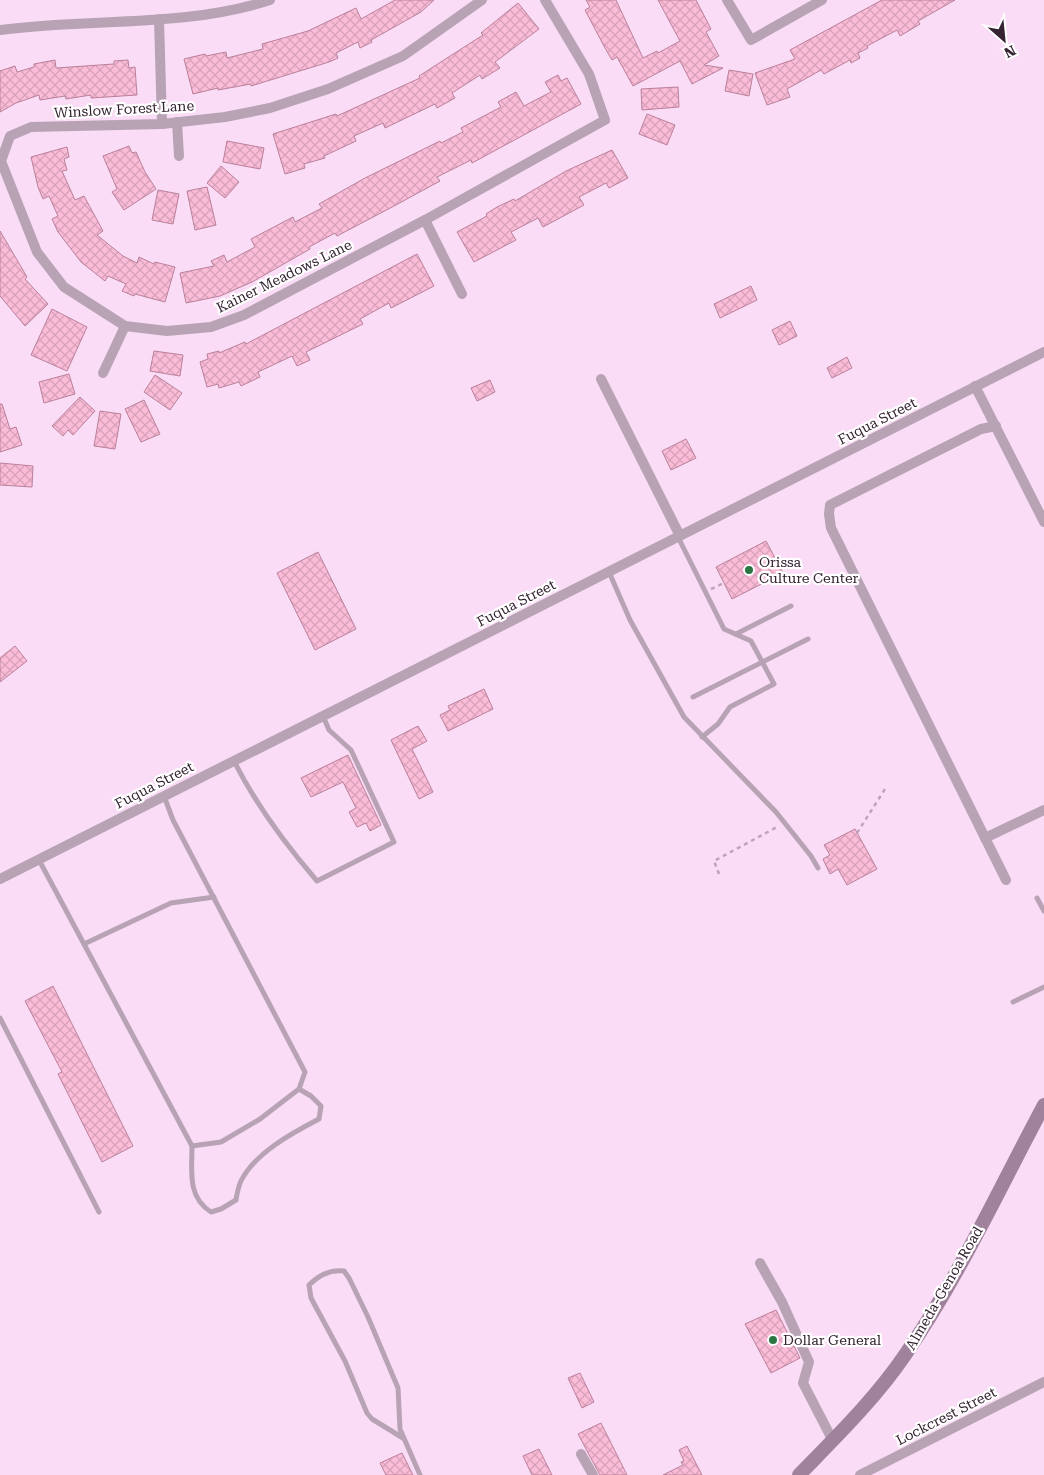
<svg xmlns="http://www.w3.org/2000/svg" width="1044" height="1475" font-family="'Roboto Serif',serif">
<style>
.building{fill:url(#building-cross-hatch);stroke:#ba809a}
.lines{fill:none;stroke-linecap:round;stroke-linejoin:round}
.path{stroke:#bfa4bb;stroke-width:2.5;stroke-dasharray:4 4;stroke-linecap:butt}
.lane{stroke:#b8a3b5;stroke-width:5}
.street{stroke:#b8a3b5;stroke-width:10}
.secondary{stroke:#a1829d;stroke-width:14}
.poi-dot{fill:#2c7643;stroke:#fff;stroke-width:2}
.labels{text-anchor:middle;dominant-baseline:central;stroke-width:4.5;stroke-linejoin:round;paint-order:stroke}
.street-label{font-size:14px;fill:#352333;stroke:#fff}
.poi-label{font-size:14px;fill:#352333;stroke:#fff;text-anchor:start}
</style>
<defs>
<pattern id="building-cross-hatch" width="8" height="8" patternUnits="userSpaceOnUse" patternTransform="scale(1.25)"><rect width="8" height="8" fill="#fbbcd8"/><path d="M0 0l8 8M0 8l8-8" fill="none" stroke="#d8a1ba"/></pattern>
</defs>
<rect width="100%" height="100%" fill="#fadcf6"/>
<!-- building -->
<g class="building">
<polygon points="395,0 434,0 421,12 371,40 372,42 360,48 358,42 336,53 338,58 329,62 251,86 251,84 218,90 218,88 193,94 184,59 205,54 206,56 226,52 227,58 263,49 262,44 308,31 356,8 361,19"/>
<polygon points="586,0 616,0 643,58 657,51 658,53 680,41 658,0 696,0 711,29 706,32 719,56 704,65 723,68 692,84 680,61 633,86 617,57 612,60 605,48 585,10 590,7"/>
<polygon points="882,0 955,0 918,21 920,24 900,36 897,30 867,46 868,48 858,53 860,58 851,63 850,60 824,74 821,70 787,89 790,97 767,105 755,73 795,59 790,50"/>
<polygon points="518,3 539,29 495,62 500,68 482,79 480,75 452,93 455,98 437,108 435,104 385,128 383,123 354,136 356,141 324,156 325,158 304,164 305,168 285,174 273,134 336,114 337,116 420,78 419,76 483,35 481,33"/>
<polygon points="55,60 56,68 114,64 114,61 128,60 129,68 135,67 137,95 91,98 91,95 66,99 65,96 40,100 39,95 16,103 0,112 0,71 15,66 17,72 34,67 34,64"/>
<polygon points="729,70 753,74 749,96 725,91"/>
<polygon points="558,75 561,81 567,78 581,104 472,163 471,160 437,177 440,181 394,206 337,236 335,233 309,247 310,249 252,282 220,296 186,303 180,273 214,266 211,261 224,255 227,262 255,247 251,239 293,217 295,222 322,208 319,204 365,178 440,141 441,143 463,132 461,128 501,107 498,102 516,92 524,106 551,92 545,82"/>
<polygon points="678,87 679,107 642,110 641,89"/>
<polygon points="647,114 675,125 667,145 639,134"/>
<polygon points="227,141 264,148 260,169 223,162"/>
<polygon points="129,146 132,153 136,152 145,172 156,189 124,210 112,192 117,189 103,156"/>
<polygon points="67,147 69,157 64,159 67,170 62,171 75,200 84,196 103,231 97,235 123,256 137,263 139,257 154,264 155,262 175,267 165,302 135,294 134,296 122,291 126,284 108,276 105,281 81,262 58,232 52,219 58,216 49,196 43,199 38,187 31,157"/>
<polygon points="612,150 628,178 609,188 606,183 579,197 584,205 543,227 538,218 511,232 516,240 474,262 457,232 487,216 486,214 497,207 514,199 515,201 566,171"/>
<polygon points="221,166 239,182 225,198 207,183"/>
<polygon points="207,187 216,225 195,230 187,191"/>
<polygon points="158,190 179,194 173,224 152,220"/>
<polygon points="0,231 27,277 25,279 48,304 25,326 0,296"/>
<polygon points="417,254 434,286 391,308 389,303 360,319 363,324 306,352 310,360 297,366 292,356 258,372 260,377 241,386 239,382 219,388 218,384 207,387 200,362 208,359 207,354 219,351 219,353 245,342 246,344"/>
<polygon points="751,286 757,300 720,318 714,304"/>
<polygon points="52,309 87,327 67,371 31,355"/>
<polygon points="790,321 797,336 779,345 772,330"/>
<polygon points="154,351 183,355 180,376 150,371"/>
<polygon points="847,357 852,368 832,378 827,368"/>
<polygon points="69,374 75,394 44,403 39,382"/>
<polygon points="155,375 182,393 170,410 144,392"/>
<polygon points="490,380 495,392 477,401 471,388"/>
<polygon points="80,397 95,411 73,435 68,430 63,436 52,426"/>
<polygon points="144,400 160,434 141,442 125,409"/>
<polygon points="0,404 2,404 10,429 16,427 22,445 0,452"/>
<polygon points="100,411 121,414 115,449 94,446"/>
<polygon points="686,439 696,458 671,470 662,451"/>
<polygon points="0,463 33,466 32,487 0,485"/>
<polygon points="766,541 783,573 732,599 716,567"/>
<polygon points="318,552 356,629 315,650 277,573"/>
<polygon points="15,646 27,661 0,682 0,658"/>
<polygon points="484,689 493,709 448,731 440,715 450,710 448,706"/>
<polygon points="418,726 427,741 412,749 433,792 419,799 391,740"/>
<polygon points="348,755 381,825 370,831 366,823 357,827 349,812 356,808 343,782 311,797 301,778"/>
<polygon points="855,829 877,869 847,885 838,869 830,874 823,859 830,855 824,845"/>
<polygon points="53,986 133,1146 102,1162 58,1074 62,1072 25,1001"/>
<polygon points="776,1310 800,1358 771,1373 745,1324"/>
<polygon points="580,1373 594,1402 582,1408 568,1378"/>
<polygon points="601,1423 627,1475 600,1475 578,1434"/>
<polygon points="687,1446 702,1475 663,1475 683,1465 681,1462 684,1461 679,1450"/>
<polygon points="539,1449 552,1475 532,1475 523,1456"/>
<polygon points="402,1453 413,1475 386,1475 380,1463"/>
</g>
<g class="lines">
<!-- path -->
<g class="path">
<polyline points="711,589 724,583"/>
<polyline points="857,833 885,789"/>
<polyline points="719,874 714,861 777,827"/>
</g>
<!-- lane -->
<g class="lane">
<polyline points="678,537 724,629 751,641 774,684 730,707 718,724 702,737"/>
<polyline points="609,572 630,620 684,717 776,812 811,856 818,868"/>
<polyline points="736,634 791,606"/>
<polyline points="693,697 808,639"/>
<path d="M234,761C256,805 285,844 317,881L394,842L351,750L329,730L323,716"/>
<polyline points="39,860 192,1146 221,1142 260,1119 299,1089 305,1072 173,820 164,796"/>
<polyline points="1037,898 1044,911"/>
<polyline points="84,944 171,903 214,897"/>
<polyline points="1013,1002 1044,987"/>
<polyline points="0,1018 99,1212"/>
<path d="M192,1146C192,1171 187,1197 211,1212L221,1209L236,1200C237,1194 238,1187 241,1181C255,1153 292,1133 319,1119L321,1106L311,1096L299,1089"/>
<path d="M403,1438L372,1419L367,1413L345,1361L311,1298L309,1285C319,1275 330,1269 344,1271L349,1278L368,1317L398,1388L400,1429L420,1475"/>
</g>
<!-- street -->
<g class="street">
<polyline points="482,0 403,56 328,89 270,108 225,117 162,124 31,127 10,136 1,161 37,252 64,287 125,326 167,331 211,327 244,315 425,220 605,120 589,74 545,0"/>
<polyline points="727,0 751,40 822,0"/>
<polyline points="159,19 162,124"/>
<path d="M0,30C89,18 184,28 270,0"/>
<polyline points="177,122 179,156"/>
<polyline points="425,220 462,294"/>
<polyline points="103,373 125,326"/>
<polyline points="601,379 680,536"/>
<polyline points="975,386 1044,522"/>
<polyline points="996,426 981,429 830,505 829,514 831,528 1006,880"/>
<polyline points="985,838 1044,810"/>
<polyline points="0,879 1044,352"/>
<polyline points="760,1263 782,1302 809,1362 803,1383 833,1441"/>
<polyline points="581,1454 593,1475"/>
<polyline points="860,1475 1044,1382"/>
</g>
<!-- secondary -->
<path class="secondary" d="M799,1475C836,1437 875,1399 905,1355C959,1277 999,1189 1044,1105"/>
</g>
<!-- markers -->
<g class="poi-dot">
<circle cx="749" cy="570" r="5"/>
<circle cx="773" cy="1340" r="5"/>
</g>
<g class="labels">
<!-- street labels -->
<g class="street-label">
<text transform="translate(124 109) rotate(-3)">Winslow Forest Lane</text>
<text transform="translate(284 276) rotate(-26)">Kainer Meadows Lane</text>
<text transform="translate(877 421) rotate(-27)">Fuqua Street</text>
<text transform="translate(516 603) rotate(-27)">Fuqua Street</text>
<text transform="translate(154 785) rotate(-27)">Fuqua Street</text>
<text transform="translate(944 1288) rotate(-60)">Almeda-Genoa Road</text>
<text transform="translate(946 1416) rotate(-27)">Lockcrest Street</text>
</g>
<!-- poi labels -->
<g class="poi-label">
<text x="759" y="562">Orissa<tspan x="759" dy="16">Culture Center</tspan></text>
<text x="783" y="1340">Dollar General</text>
</g>
</g>
<!-- north arrow -->
<g transform="translate(1004 40) rotate(153)" stroke="#ffffff" stroke-width="4" paint-order="stroke">
<path d="M0-4L9 19L0 12L-9 19Z" fill="#352333"/>
<text y="-8" font-size="14" font-weight="bold" text-anchor="middle" fill="#352333">N</text>
</g>
</svg>
